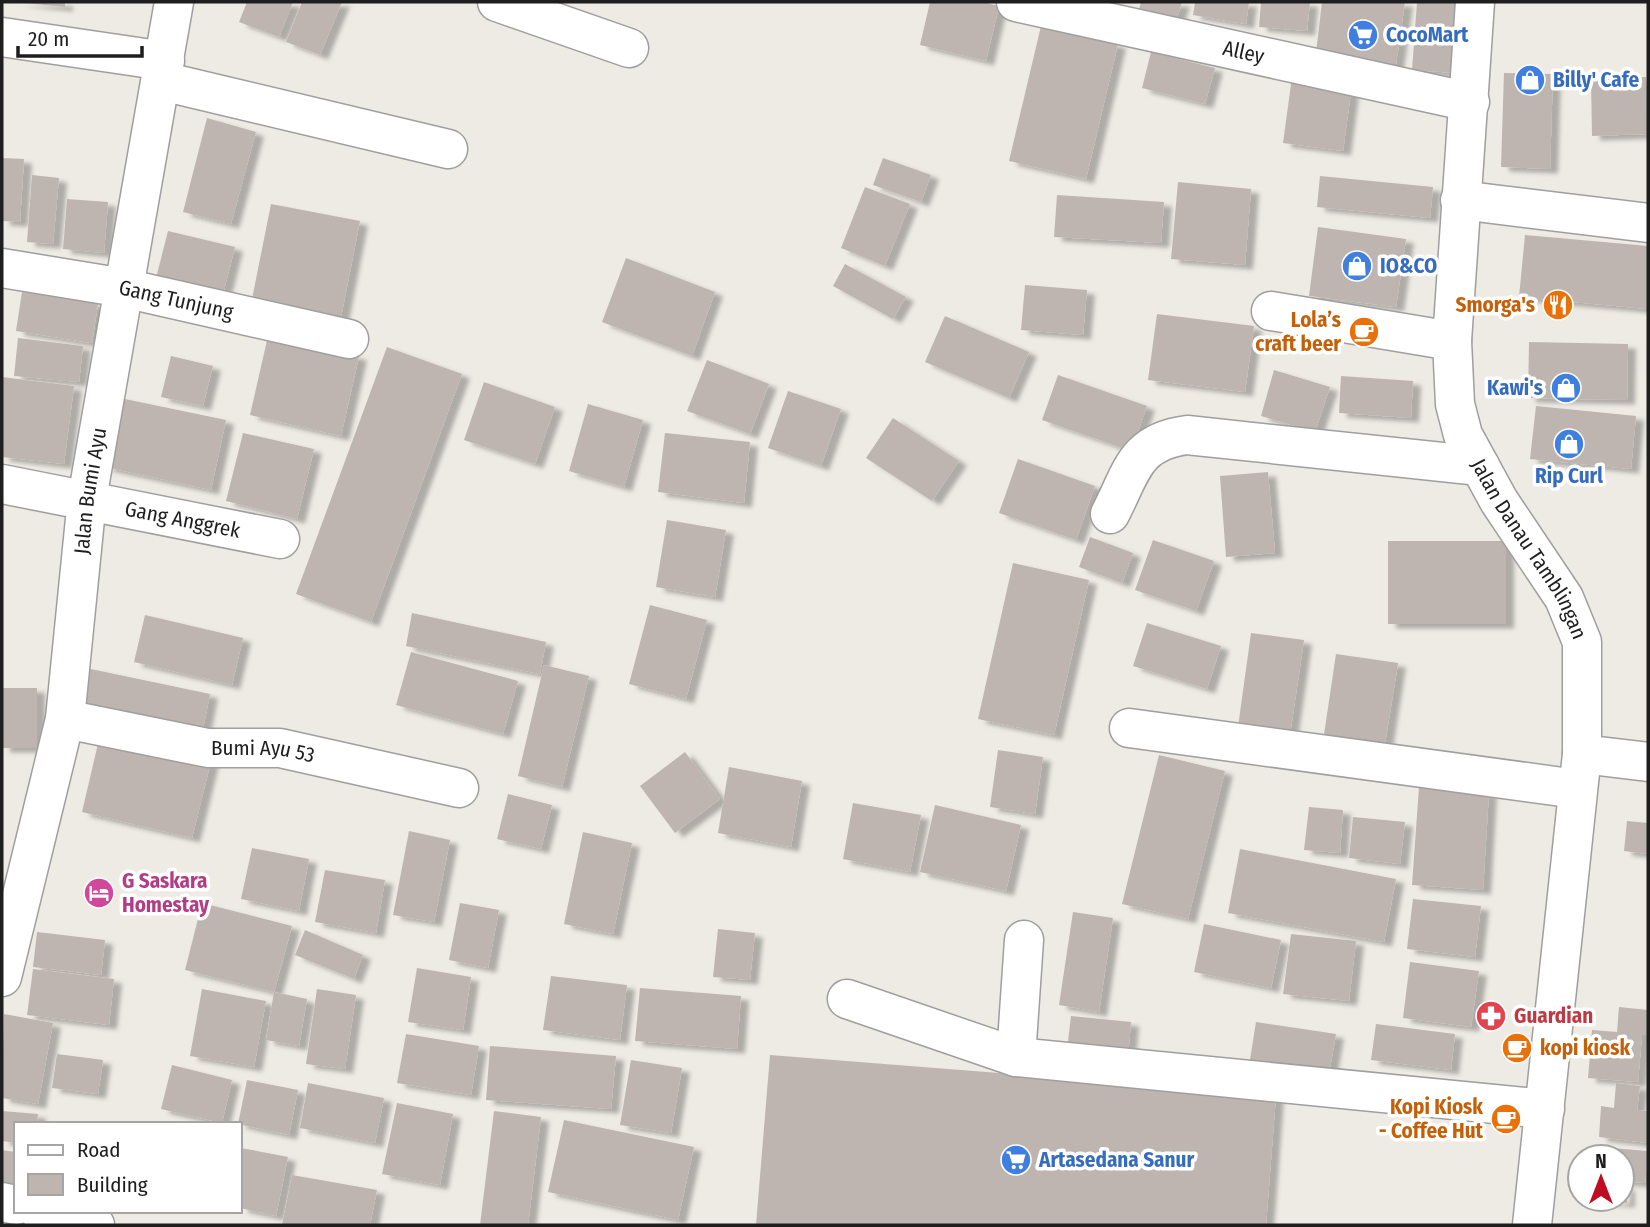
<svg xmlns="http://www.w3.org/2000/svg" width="1650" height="1227" font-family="'Fira Sans Condensed',sans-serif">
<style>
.building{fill:#beb5b1;filter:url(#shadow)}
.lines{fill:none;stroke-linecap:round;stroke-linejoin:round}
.minor-casing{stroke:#9f9f9f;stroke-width:41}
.minor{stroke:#fff;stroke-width:38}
.labels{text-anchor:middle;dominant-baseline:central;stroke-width:7;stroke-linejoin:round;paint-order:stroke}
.shop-label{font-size:21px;font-weight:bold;fill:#366cbe;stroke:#fff;text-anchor:start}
.street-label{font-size:21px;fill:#1e1e1e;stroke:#fff}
.food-label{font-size:21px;font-weight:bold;fill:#c56008;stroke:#fff;text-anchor:end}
.hotel-label{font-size:21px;font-weight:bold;fill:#b23c85;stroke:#fff;text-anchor:start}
.health-label{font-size:21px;font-weight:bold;fill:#be3a42;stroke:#fff;text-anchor:start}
</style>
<defs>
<filter id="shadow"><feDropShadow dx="8" dy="4.5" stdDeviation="2" flood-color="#0004"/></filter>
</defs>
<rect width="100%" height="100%" fill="#eeeae4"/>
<!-- building -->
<g class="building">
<polygon points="15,2 65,2 65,7"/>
<polygon points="247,2 293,2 279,37 239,22"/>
<polygon points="302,2 342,2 320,55 286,42"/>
<polygon points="930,2 982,2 999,6 986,61 920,45"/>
<polygon points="1141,2 1182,2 1173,31 1136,20"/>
<polygon points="1195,2 1249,2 1246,24 1193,15"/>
<polygon points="1261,2 1310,2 1307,31 1259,27"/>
<polygon points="1322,2 1405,2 1395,71 1315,61"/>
<polygon points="1417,2 1460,2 1456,73 1412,70"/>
<polygon points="1041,26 1118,44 1086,179 1009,161"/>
<polygon points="1151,52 1215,68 1205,104 1142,88"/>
<polygon points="1504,73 1553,74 1550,169 1501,167"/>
<polygon points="1292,77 1352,84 1343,151 1283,143"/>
<polygon points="1646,77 1647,134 1592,136 1591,79"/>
<polygon points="207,118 256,132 231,224 183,212"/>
<polygon points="2,158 24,159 20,222 2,221"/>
<polygon points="883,158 931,175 921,202 873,185"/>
<polygon points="32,175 59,178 53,244 27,242"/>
<polygon points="1320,176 1433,187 1430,218 1317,207"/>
<polygon points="1178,182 1251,189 1245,265 1171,259"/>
<polygon points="865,187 910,204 885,266 841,248"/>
<polygon points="1057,195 1164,202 1161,243 1054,237"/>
<polygon points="67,199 108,202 104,253 63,249"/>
<polygon points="271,204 360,221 341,317 252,299"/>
<polygon points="1318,227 1406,239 1396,307 1309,296"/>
<polygon points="168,231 235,247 222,298 155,282"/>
<polygon points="1525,235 1648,246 1648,309 1519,297"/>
<polygon points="626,258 715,292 692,356 602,322"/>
<polygon points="845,264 906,297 893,319 833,286"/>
<polygon points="1025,285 1087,290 1083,335 1021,330"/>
<polygon points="22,292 98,303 92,343 16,331"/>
<polygon points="1157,314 1254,326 1245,392 1148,380"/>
<polygon points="945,316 1029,352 1009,398 925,362"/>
<polygon points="268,336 359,356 341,436 250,415"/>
<polygon points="18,338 83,346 79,382 14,376"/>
<polygon points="1529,342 1628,344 1627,400 1528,398"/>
<polygon points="387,347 462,374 371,622 296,594"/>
<polygon points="171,356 213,366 203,406 161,397"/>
<polygon points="707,360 769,384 750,434 687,411"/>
<polygon points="1274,370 1330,387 1315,432 1261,416"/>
<polygon points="1058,375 1147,406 1131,451 1042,420"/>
<polygon points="1341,376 1413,381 1411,418 1339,413"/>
<polygon points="2,377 74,386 64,464 2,457"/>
<polygon points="484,382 555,407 535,464 464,440"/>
<polygon points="788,391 841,409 821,466 768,448"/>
<polygon points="120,398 226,420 211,490 105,467"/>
<polygon points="588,404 643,420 624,487 569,471"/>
<polygon points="1536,406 1636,416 1631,469 1530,459"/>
<polygon points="893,418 959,461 932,501 866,458"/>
<polygon points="243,433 314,449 297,519 226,501"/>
<polygon points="665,433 750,442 744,503 658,492"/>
<polygon points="1018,459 1095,486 1076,540 999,513"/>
<polygon points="1268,472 1275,553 1226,557 1220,476"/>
<polygon points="667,520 726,530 715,597 656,587"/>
<polygon points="1090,537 1133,553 1122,583 1079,567"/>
<polygon points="1153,540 1214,561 1196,611 1135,590"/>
<rect x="1388" y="541" width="118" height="83"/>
<polygon points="1013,563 1089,580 1054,735 978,719"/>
<polygon points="650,605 707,620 686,699 629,684"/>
<polygon points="412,613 546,642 540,674 406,646"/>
<polygon points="145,615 243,638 232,685 134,662"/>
<polygon points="1147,623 1221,646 1207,689 1133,666"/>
<polygon points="1251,633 1304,640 1289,741 1237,734"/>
<polygon points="411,652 518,681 503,734 396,705"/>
<polygon points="1336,654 1398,663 1383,756 1322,748"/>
<polygon points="544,665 589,676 562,787 518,776"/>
<polygon points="86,668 210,694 202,734 78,709"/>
<rect x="2" y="688" width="35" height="60"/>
<polygon points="100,735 211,761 192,838 82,812"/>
<polygon points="998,750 1043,757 1035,814 990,807"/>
<polygon points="685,752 720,799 675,833 640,786"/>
<polygon points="1159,755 1225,771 1188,919 1122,904"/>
<polygon points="729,767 802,781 791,847 718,833"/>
<polygon points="1419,787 1489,792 1483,890 1412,885"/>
<polygon points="508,794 552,805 541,849 497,839"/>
<polygon points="853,803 921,815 910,872 843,859"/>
<polygon points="935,805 1021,825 1006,891 920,872"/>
<polygon points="1309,807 1343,810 1340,853 1304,850"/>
<polygon points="1353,817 1405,822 1400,864 1349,858"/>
<polygon points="1627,821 1648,823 1648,854 1624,851"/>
<polygon points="409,831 450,840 434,922 393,915"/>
<polygon points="583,832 632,843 613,934 564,924"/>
<polygon points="252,848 309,859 299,911 241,899"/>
<polygon points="1240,849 1396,879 1384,942 1228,913"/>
<polygon points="325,870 385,880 376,933 315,922"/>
<polygon points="1413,899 1481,906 1475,957 1407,949"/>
<polygon points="202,903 292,926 274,992 185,970"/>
<polygon points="460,903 499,910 488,968 449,960"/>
<polygon points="1073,912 1113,918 1099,1012 1059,1005"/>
<polygon points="1204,924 1281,940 1271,988 1194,972"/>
<polygon points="718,929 755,933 750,980 713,977"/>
<polygon points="305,930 363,955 354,979 295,955"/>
<polygon points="37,932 105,940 101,975 33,967"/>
<polygon points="1291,934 1356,941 1349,1001 1283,994"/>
<polygon points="1410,962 1479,971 1471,1027 1403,1018"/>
<polygon points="417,968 471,977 463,1030 408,1022"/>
<polygon points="33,969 114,979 109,1025 27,1015"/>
<polygon points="551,976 627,985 620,1040 543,1030"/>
<polygon points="640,988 741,996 737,1049 635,1041"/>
<polygon points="202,989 266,1001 254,1067 190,1056"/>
<polygon points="317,989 356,995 345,1069 306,1064"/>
<polygon points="274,992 307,999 299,1046 266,1040"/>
<polygon points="1619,1007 1648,1010 1648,1035 1642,1035 1638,1082 1588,1078 1592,1030 1617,1032"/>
<polygon points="4,1014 53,1023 38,1104 2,1098"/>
<polygon points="1071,1016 1131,1022 1128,1056 1067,1050"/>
<polygon points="1256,1022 1336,1034 1328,1079 1249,1066"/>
<polygon points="1376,1024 1455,1034 1451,1070 1371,1060"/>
<polygon points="406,1034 479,1046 471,1095 397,1083"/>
<polygon points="490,1046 616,1056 611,1109 486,1100"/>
<polygon points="57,1054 103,1060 98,1094 52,1088"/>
<polygon points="770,1055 1276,1095 1266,1225 756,1225"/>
<polygon points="631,1060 682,1068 671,1133 620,1125"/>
<polygon points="172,1065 232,1080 222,1123 161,1109"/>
<polygon points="247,1080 298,1090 289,1135 238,1124"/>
<polygon points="308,1083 384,1098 375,1143 300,1128"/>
<polygon points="1616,1083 1640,1086 1637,1110 1648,1111 1648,1143 1599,1137 1601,1106 1614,1108"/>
<polygon points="397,1103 453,1114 440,1185 382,1174"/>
<polygon points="2,1111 38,1114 37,1124 16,1124 16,1143 2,1141"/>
<polygon points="494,1111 541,1117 528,1225 480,1225"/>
<polygon points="564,1120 694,1147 678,1220 548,1192"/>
<polygon points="1600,1147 1648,1151 1645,1183 1622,1181 1622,1157 1599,1157"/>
<polygon points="241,1148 288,1157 276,1216 240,1208"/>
<polygon points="2,1150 16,1152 16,1189 2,1186"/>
<polygon points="292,1175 377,1190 370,1225 282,1225"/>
<polygon points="1622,1186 1627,1186 1627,1203 1600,1201 1622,1199"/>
</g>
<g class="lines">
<!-- minor casing -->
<g class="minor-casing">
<g id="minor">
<polyline points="497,2 629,48"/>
<path id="s1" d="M1016,2L1470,102"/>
<path id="s2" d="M1475,2L1452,341L1455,404L1463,435L1499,501L1564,598L1582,642V754L1532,1225"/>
<polyline points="2,37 165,61"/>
<polyline points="162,81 448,149"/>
<polyline points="1460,200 1648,223"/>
<path id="s3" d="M2,268L124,288L349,339"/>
<polyline points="1271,311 1452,341"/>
<path id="s4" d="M2,484L280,539"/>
<path d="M1110,514C1132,472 1134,442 1187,435L1480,466"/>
<path id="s5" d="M65,719L208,748H280L459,788"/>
<polyline points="1129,728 1577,789"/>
<polyline points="1582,754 1648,762"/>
<path id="s6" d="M2,977L65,719L87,499L174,2"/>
<polyline points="847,999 1016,1057 1545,1109"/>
<polyline points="1016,1057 1024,940"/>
<polyline points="2,1202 16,1205"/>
<polyline points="39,1211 95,1225"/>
</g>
</g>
<!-- minor -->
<use href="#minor" class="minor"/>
</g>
<!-- icons -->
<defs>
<g id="supermarket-disc" transform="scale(1.575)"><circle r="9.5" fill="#3f7fe0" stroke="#fff"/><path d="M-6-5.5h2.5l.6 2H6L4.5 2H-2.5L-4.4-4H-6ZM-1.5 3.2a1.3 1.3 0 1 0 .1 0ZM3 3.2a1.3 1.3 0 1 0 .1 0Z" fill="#fff"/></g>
<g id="shop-disc" transform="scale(1.575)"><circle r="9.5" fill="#3f7fe0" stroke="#fff"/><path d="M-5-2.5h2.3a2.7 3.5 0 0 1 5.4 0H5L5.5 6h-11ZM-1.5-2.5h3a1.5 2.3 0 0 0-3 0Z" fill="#fff"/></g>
<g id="restaurant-disc" transform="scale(1.575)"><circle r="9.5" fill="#e8710a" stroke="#fff"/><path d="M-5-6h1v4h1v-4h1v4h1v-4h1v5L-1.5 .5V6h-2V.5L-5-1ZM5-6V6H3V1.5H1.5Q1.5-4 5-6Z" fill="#fff"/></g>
<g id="cafe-disc" transform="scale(1.575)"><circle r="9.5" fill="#e8710a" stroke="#fff"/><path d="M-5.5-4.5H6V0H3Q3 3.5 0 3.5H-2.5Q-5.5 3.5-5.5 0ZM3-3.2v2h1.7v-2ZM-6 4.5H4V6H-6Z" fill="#fff"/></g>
<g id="hotel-disc" transform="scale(1.575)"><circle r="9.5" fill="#d1479c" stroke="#fff"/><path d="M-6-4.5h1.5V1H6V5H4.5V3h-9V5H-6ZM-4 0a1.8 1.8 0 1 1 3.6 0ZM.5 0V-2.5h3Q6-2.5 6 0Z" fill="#fff"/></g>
<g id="pharmacy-disc" transform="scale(1.575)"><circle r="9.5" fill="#e0444e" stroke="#fff"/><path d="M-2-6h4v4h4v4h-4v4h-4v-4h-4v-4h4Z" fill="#fff"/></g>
</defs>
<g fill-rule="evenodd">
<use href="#supermarket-disc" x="1363" y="35"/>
<use href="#shop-disc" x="1530" y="80"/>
<use href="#shop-disc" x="1357" y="266"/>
<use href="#restaurant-disc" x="1558" y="305"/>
<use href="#cafe-disc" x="1364" y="332"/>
<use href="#shop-disc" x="1566" y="388"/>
<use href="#shop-disc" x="1569" y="444"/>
<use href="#hotel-disc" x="99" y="893"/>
<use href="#pharmacy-disc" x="1491" y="1016"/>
<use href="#cafe-disc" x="1517" y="1048"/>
<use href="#cafe-disc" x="1506" y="1119"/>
<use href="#supermarket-disc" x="1016" y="1160"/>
</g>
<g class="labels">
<!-- shop labels -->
<g class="shop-label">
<text x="1386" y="35">CocoMart</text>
<text x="1553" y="80">Billy' Cafe</text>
<text x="1380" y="266">IO&amp;CO</text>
<text x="1543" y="388" text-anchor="end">Kawi's</text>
<text x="1569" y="476" text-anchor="middle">Rip Curl</text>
<text x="1039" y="1160">Artasedana Sanur</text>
</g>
<!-- street labels -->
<g class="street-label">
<text stroke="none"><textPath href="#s1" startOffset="233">Alley</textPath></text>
<text stroke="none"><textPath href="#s3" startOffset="177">Gang Tunjung</textPath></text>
<text stroke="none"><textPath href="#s6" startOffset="495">Jalan Bumi Ayu</textPath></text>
<text stroke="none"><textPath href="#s4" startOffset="184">Gang Anggrek</textPath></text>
<text stroke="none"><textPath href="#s2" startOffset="567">Jalan Danau Tamblingan</textPath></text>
<text stroke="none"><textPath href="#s5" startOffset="201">Bumi Ayu 53</textPath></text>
</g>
<!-- food labels -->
<g class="food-label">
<text x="1535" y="305">Smorga's</text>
<text x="1341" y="320">Lola’s<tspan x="1341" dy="24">craft beer</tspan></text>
<text x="1540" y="1048" text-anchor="start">kopi kiosk</text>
<text x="1483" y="1107">Kopi Kiosk<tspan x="1483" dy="24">- Coffee Hut</tspan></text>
</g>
<!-- hotel labels -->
<g class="hotel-label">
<text x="122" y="881">G Saskara<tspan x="122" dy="24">Homestay</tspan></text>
</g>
<!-- health labels -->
<g class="health-label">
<text x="1514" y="1016">Guardian</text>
</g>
</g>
<!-- border -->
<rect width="1650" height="1227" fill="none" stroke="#1e1e1e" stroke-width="7"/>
<!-- legend -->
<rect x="14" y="1122" width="228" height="91" fill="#ffffff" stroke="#a5a5a5" stroke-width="2"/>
<rect x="28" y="1145" width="35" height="10" fill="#ffffff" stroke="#a5a5a5" stroke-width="2"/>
<text x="77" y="1157" font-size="21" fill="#1e1e1e">Road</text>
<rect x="28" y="1174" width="35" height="21" fill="#beb5b1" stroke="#a5a5a5" stroke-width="2"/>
<text x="77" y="1192" font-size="21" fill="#1e1e1e">Building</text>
<!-- north arrow -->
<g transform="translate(1601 1178)"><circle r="33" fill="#ffffff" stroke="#a5a5a5" stroke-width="2"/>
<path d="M0-5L12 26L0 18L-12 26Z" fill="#be0d22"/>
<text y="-10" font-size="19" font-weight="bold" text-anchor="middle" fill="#1e1e1e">N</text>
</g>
<!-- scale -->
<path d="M18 46v10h124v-10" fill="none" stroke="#1e1e1e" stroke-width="3.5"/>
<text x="28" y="46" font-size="21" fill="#1e1e1e" stroke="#ffffff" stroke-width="5" paint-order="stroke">20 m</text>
</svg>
